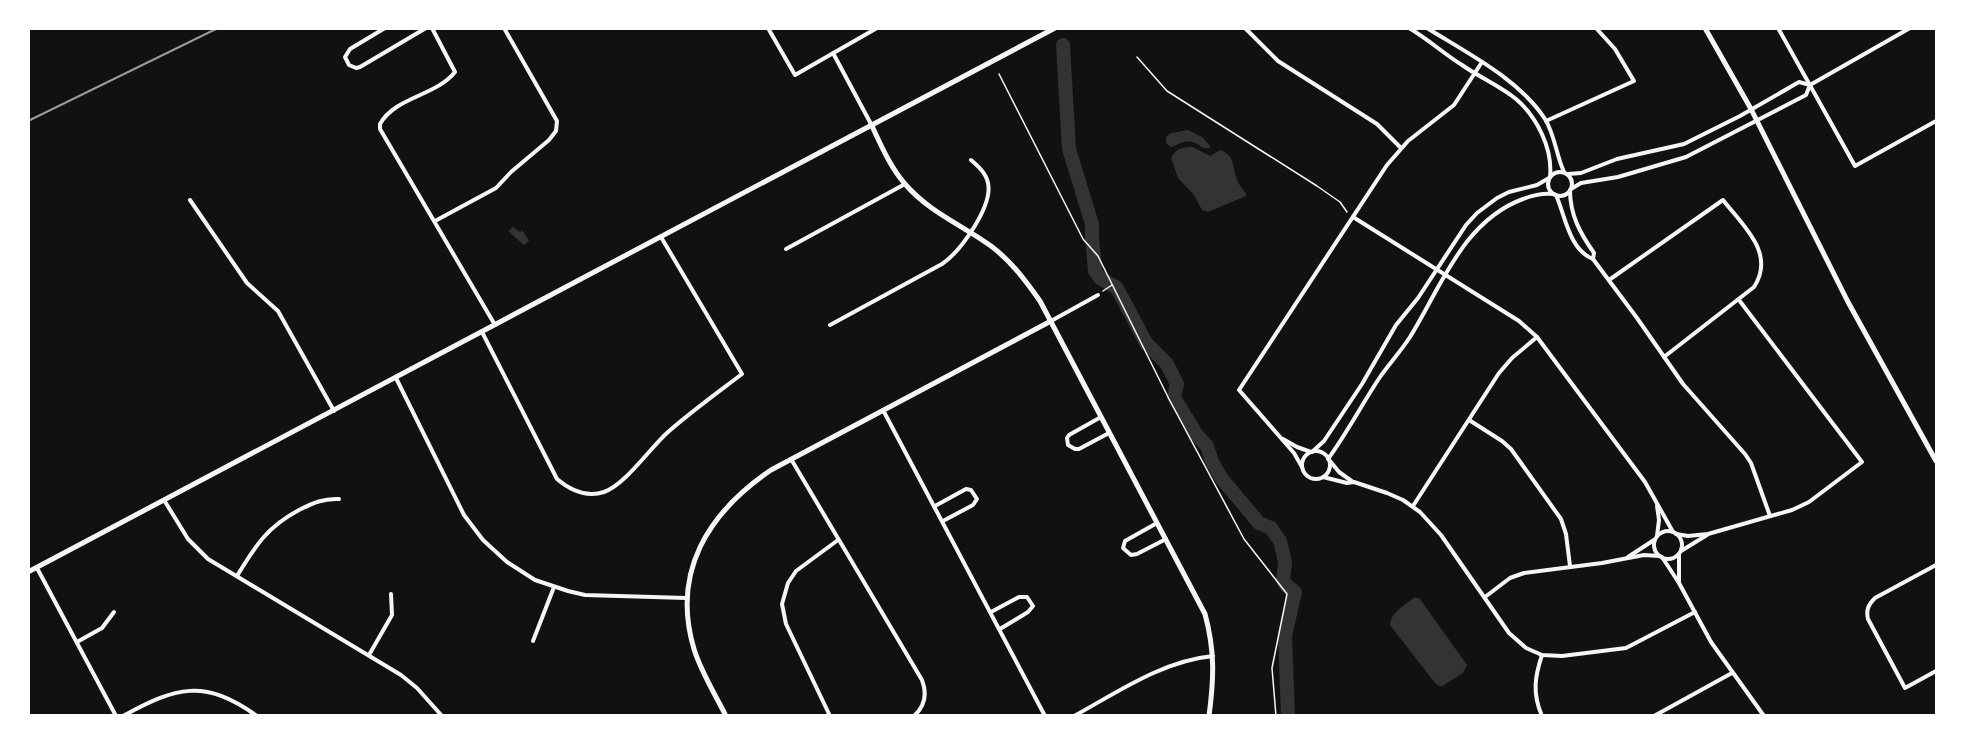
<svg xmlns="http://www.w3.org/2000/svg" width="1965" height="744" font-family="Mulish,sans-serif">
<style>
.water{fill:#333}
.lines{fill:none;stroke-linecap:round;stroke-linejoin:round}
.river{stroke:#333;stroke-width:14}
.path{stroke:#f5f5f5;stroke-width:1.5}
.minor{stroke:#f5f5f5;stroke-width:4}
.tertiary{stroke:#f5f5f5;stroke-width:5}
.secondary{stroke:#f5f5f5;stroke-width:5}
.rail{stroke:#9a9a9a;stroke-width:2}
</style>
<rect width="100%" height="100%" fill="#111"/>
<!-- water -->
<g class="water">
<path d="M1188,130L1202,137L1211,147C1202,151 1201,144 1192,142C1185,140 1178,145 1171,147L1166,143V137L1171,133Z"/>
<path d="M1188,147H1193L1210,156L1220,150C1234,155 1233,165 1236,177C1238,184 1243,189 1246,194V196L1208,212L1202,210L1194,195L1178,178L1171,158C1175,150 1180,148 1188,147Z"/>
<polygon points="513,227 520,232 522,230 529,241 524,245 508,231"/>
<path d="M1415,597L1420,599L1467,665L1463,673L1442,686H1439L1435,683L1390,625C1391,612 1405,605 1415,597Z"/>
</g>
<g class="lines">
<!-- river -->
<polyline class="river" points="1063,45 1069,149 1092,224 1092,237 1095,271 1100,278 1117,288 1146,343 1167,364 1177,384 1174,397 1196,434 1207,446 1212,462 1222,479 1259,523 1271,528 1280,541 1285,562 1283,580 1285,584 1295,592 1285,636 1288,716"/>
<!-- path -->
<g class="path">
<polyline points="1137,57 1167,91 1317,186 1340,202 1347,212"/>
<polyline points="999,74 1083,239 1098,256 1169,399 1244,539 1287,594 1272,668 1276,716"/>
<polyline points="1103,291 1112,285"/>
</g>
<!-- minor -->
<g class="minor">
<polyline points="385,28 350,49 345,57 349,65 356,68 360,67 426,28"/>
<path d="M432,28L455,72C436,96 395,97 380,124V129L495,325"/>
<polyline points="768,28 795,75 877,28"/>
<polyline points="1245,28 1278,61 1377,124 1401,148"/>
<path d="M1409,28C1428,39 1444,54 1462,65C1479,77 1500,86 1516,99C1537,117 1553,149 1550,177"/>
<path d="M1427,28C1467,53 1519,79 1545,119C1555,135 1556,155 1564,172"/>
<polyline points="1778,28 1855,166 1936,121"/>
<polyline points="833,53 871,124"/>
<polyline points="1546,121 1634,81 1615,49 1596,28"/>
<circle cx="1560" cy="184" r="12"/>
<polyline points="1568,174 1581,173 1617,159 1684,144 1740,116 1799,82 1810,85"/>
<polyline points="1571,189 1581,183 1618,177 1686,157 1806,95 1810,85 1910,28"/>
<path d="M1570,190C1570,215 1580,233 1594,253L1593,259"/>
<path d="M1556,195C1565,215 1569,250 1593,259L1637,318L1683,384L1745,454L1751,463L1770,516"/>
<polyline points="190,200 247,283 278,311 334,411"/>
<polyline points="1353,217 1519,321 1537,337 1645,482 1673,532"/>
<polyline points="435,221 496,188 511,172 549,140 556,131 557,121 504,28"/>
<polyline points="786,249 905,184"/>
<path d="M1609,280L1723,200C1743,226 1776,253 1754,287L1664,357"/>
<polyline points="1051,321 1098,295"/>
<path d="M830,325L942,264C961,251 993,206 988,183C986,173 978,166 971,160"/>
<path d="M482,332L557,479C570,490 586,498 604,492C625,485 650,448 668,432C692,411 717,393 742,374L661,237"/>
<polyline points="396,378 464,515 483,540 507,562 535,580 568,591 585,595 686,598"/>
<polyline points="883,410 1045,716"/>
<polyline points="1101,417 1069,435 1067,438 1068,445 1075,449 1079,449 1109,433"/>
<polyline points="1469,420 1502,441 1511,449 1561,519 1566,534 1570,566"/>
<polyline points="1283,439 1297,447 1311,452"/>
<circle cx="1316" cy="465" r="14"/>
<polyline points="1312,452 1324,441 1362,384 1396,325 1418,298 1466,225 1477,213 1497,198 1509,192 1537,185 1549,178"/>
<path d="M791,459L922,680C927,693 925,706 914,716"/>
<path d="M1328,459C1347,433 1362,404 1380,377C1389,364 1401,351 1410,337C1441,287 1463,221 1523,199C1533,195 1543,193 1554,194"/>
<polyline points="1330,461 1339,472 1353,482"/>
<polyline points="1302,467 1294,453 1239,390 1387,165 1408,141 1454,105 1482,62"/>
<polyline points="1323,477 1347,483 1354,482 1387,493 1403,500 1420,512 1441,535 1509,633 1526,648 1542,655 1562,656 1626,648 1695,612"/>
<polyline points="164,500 188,539 208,559 401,675 417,688 442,716"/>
<polyline points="935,506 966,489 971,490 977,499 973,505 943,521"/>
<polyline points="1413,506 1499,373 1512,358 1537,337"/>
<polyline points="1657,506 1659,520 1657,536"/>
<polyline points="1157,523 1125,541 1123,548 1131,555 1137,554 1166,539"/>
<circle cx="1668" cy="545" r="14"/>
<polyline points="1676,534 1688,536 1708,534 1792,510 1809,502 1862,462 1739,300"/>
<polyline points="1681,551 1707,535"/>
<polyline points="1679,554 1679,582"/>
<polyline points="1628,557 1654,540"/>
<polyline points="1662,557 1679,583 1711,642 1764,716"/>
<path d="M1936,565L1875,598C1868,605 1866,610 1868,619L1905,688L1936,671"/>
<polyline points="37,568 116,716"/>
<path d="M237,576C256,545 267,527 299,510C313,503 324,498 339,499"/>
<polyline points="1485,597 1510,578 1524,573 1602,563 1644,555 1660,556"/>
<polyline points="991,612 1019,597 1027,597 1033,606 1028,612 1000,629"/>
<polyline points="533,641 554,587"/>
<polyline points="77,642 102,628 114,612"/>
<polyline points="369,655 392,615 391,594"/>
<path d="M123,716C176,687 204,678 257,716"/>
<polyline points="830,716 786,624 782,604 788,583 796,571 838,540"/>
<path d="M1074,716C1118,692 1162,661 1213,656"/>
<path d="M1542,716C1532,693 1535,676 1542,655"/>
<polyline points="1654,716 1732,673"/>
</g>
<!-- tertiary -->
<g class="tertiary">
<polyline points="1705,28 1751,109 1848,302 1936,461"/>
<path d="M871,124C881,145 890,167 905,184C929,212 962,225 991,246C1011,261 1026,281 1040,301L1205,614C1215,651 1214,678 1209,716"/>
<path d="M726,716C715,694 701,672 694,649C671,572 708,513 771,470L1051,321"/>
</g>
<!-- secondary -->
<path class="secondary" d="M28,572C372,393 712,208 1055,28"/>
<!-- rail -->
<polyline class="rail" points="28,121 218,28"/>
</g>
<!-- border -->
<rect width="1965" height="744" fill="none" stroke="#ffffff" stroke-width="60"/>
</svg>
